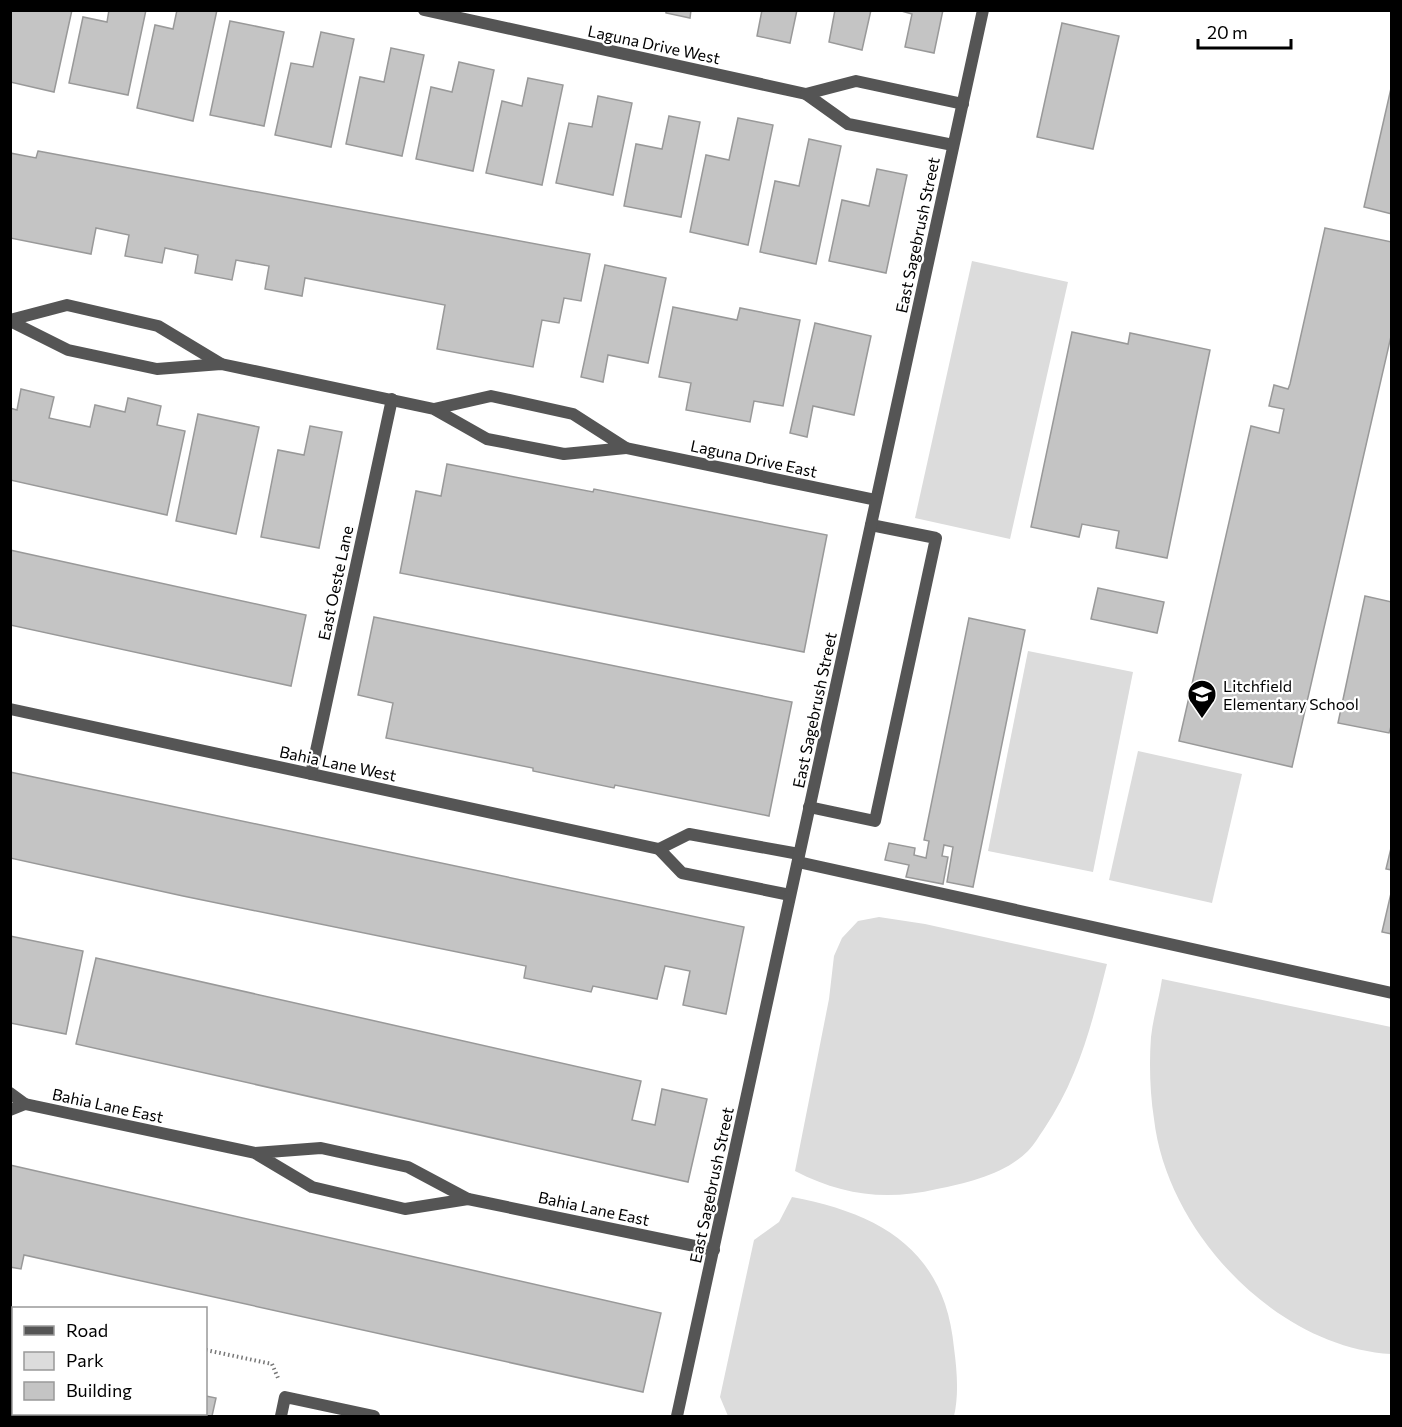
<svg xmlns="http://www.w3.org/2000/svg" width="1402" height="1427" font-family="Commissioner,sans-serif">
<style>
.green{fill:#dcdcdc}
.building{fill:#c4c4c4;stroke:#999;stroke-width:1.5}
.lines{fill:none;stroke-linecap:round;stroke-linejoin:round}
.path{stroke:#777;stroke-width:4;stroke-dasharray:1.5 3;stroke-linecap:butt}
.service{stroke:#555;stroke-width:12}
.minor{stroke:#555;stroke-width:12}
.labels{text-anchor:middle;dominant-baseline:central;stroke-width:4.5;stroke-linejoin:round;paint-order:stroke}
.street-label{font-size:16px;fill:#000;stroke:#fff}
.poi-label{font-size:16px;fill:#000;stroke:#fff;text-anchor:start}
</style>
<rect width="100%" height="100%" fill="#fff"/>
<!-- green -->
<g class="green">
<polygon points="972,261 1068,282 1010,539 915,518"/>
<polygon points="1028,651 1133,672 1093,872 988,851"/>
<polygon points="1138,751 1242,774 1212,903 1109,880"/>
<path d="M879,917L925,924L1107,964C1092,1023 1079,1077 1044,1129C1039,1136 1034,1145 1028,1151C1005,1174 968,1183 937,1189C885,1201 842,1195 795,1171L829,999L834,956L842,938L858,921Z"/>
<path d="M1162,979L1391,1027V1354C1276,1347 1167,1232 1154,1119C1150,1093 1149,1064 1151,1037C1153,1018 1159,999 1162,979Z"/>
<path d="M792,1197C882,1214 945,1251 954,1348C957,1370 959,1395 954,1416H728L720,1397L754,1240L779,1222Z"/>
</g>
<!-- building -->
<g class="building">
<polygon points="10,10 72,10 54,92 10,82"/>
<polygon points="109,10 146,10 128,95 69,83 83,17 107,22"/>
<polygon points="177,10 217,10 193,121 137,108 155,25 173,29"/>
<polygon points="666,10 691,10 690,18 666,13"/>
<polygon points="762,10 797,10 790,43 757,36"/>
<polygon points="835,10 871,10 862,50 829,42"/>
<polygon points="898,10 943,10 934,53 905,47 912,14"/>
<polygon points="230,21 284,32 264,126 210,115"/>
<polygon points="1062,23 1119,36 1093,149 1037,137"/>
<polygon points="321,32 354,39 331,147 275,135 291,63 313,67"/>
<polygon points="391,48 424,55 402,156 346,144 360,77 384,82"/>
<polygon points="459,62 494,70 473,171 416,159 431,87 452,92"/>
<polygon points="528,78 563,85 542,185 486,173 502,101 522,106"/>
<polygon points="1392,84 1392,214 1364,207"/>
<polygon points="598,96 632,103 613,195 556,183 569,123 592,127"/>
<polygon points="669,116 700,122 681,217 624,206 636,144 662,149"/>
<polygon points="738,118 773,125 748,245 690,232 706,155 729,160"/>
<polygon points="809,139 841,146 816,264 760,252 775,181 799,186"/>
<polygon points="38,151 590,254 581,301 564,298 559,323 542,320 533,367 437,349 445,305 305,278 302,296 265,289 269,266 236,260 232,280 195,273 198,255 165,248 162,263 125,256 129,235 96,228 91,254 10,238 10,153 36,158"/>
<polygon points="877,169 907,175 886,273 829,261 842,200 869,206"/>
<polygon points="1325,228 1392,242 1392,332 1292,767 1179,741 1251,426 1279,433 1284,409 1269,406 1274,385 1288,389 1290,384"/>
<polygon points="605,265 666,278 648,363 608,355 603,382 581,377"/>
<polygon points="673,307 737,320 740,308 800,320 783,406 754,401 750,422 686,410 691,383 659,377"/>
<polygon points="815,323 871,336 854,415 813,406 807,437 790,433"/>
<polygon points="1072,332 1128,344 1130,333 1210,350 1167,558 1116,548 1119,531 1082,524 1079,537 1031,527"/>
<polygon points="21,389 54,397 49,418 90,427 95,405 125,412 128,398 161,406 157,425 185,431 167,515 10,480 10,408 17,410"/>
<polygon points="198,414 259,427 236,534 176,521"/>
<polygon points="310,426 342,432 319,548 261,537 278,450 304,455"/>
<polygon points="447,464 593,492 594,489 827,535 804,652 400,573 416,491 441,496"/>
<polygon points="10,550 306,615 291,686 10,625"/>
<polygon points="1098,588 1164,602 1157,633 1091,619"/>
<polygon points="1365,596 1392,602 1392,723 1389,733 1338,723"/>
<polygon points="374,617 792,702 769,816 615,785 614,788 533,771 533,768 386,738 393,703 358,695"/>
<polygon points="969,618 1025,630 973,887 947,882 953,847 944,845 942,856 948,857 943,884 906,877 909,865 885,860 889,843 915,848 914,855 926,858 929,841 924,840"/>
<polygon points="10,772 744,927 726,1014 683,1005 690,971 665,966 657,999 593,986 591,992 524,978 526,966 183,896 10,858"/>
<polygon points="1392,844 1392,870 1386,869"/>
<polygon points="1392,889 1392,934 1382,932"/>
<polygon points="10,936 83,951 66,1034 10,1023"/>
<polygon points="96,958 641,1081 632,1120 655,1125 662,1089 707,1099 688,1182 76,1044"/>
<polygon points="10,1165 661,1313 643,1392 24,1255 21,1269 10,1267"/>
<polygon points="206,1396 216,1398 212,1416 132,1416 133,1414 206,1414"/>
</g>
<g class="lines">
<!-- path -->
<g class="path">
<polyline points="10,1312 14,1312"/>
<polyline points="206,1350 272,1364 278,1378"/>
</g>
<!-- service -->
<g class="service">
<polyline points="809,807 875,821 936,538 871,525"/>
<polyline points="798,862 1392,993"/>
</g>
<!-- minor -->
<g class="minor">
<polyline points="424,10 806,94"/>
<polyline points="953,145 848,124 806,94 856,81 963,104"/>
<polyline points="10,320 67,305 158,326 221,364"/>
<polyline points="10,321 68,350 157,369 221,364 434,409 487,439 564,454 626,448 573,414 491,396 434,409"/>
<polyline points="626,448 876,500"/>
<polyline points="10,709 659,849"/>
<polyline points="311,774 392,399"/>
<polyline points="659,849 689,834 799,854"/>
<polyline points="659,849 682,873 790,895"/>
<polyline points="10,1093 25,1104 10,1110"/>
<polyline points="25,1104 255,1153 321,1148 408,1167 468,1199 405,1209 312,1187 255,1153"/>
<polyline points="468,1199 714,1250"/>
<polyline points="281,1416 285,1397 374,1416"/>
<polyline points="677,1416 983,10"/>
</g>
</g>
<!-- icons -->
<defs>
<g id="school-pin" transform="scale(1.5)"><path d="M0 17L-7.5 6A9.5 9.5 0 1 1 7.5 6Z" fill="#000" stroke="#fff"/><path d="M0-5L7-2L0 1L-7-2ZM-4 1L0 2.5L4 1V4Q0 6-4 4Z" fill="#fff"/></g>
</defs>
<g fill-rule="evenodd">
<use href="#school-pin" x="1202" y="694"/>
</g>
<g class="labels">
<!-- street labels -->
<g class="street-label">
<text transform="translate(654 44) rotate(12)">Laguna Drive West</text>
<text transform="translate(917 235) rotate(-78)">East Sagebrush Street</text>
<text transform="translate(754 458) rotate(12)">Laguna Drive East</text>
<text transform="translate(335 583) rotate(-78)">East Oeste Lane</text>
<text transform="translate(814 710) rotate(-78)">East Sagebrush Street</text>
<text transform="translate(338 763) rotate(12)">Bahia Lane West</text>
<text transform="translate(108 1105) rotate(12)">Bahia Lane East</text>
<text transform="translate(711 1185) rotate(-78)">East Sagebrush Street</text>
<text transform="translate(594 1208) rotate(12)">Bahia Lane East</text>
</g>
<!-- poi labels -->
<g class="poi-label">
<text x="1223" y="685">Litchfield<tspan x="1223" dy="18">Elementary School</tspan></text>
</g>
</g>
<!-- border -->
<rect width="1402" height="1427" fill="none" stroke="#000000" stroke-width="24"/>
<!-- legend -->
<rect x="12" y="1307" width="195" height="108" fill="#ffffff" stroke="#999999" stroke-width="1.5"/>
<rect x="24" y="1326" width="30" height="9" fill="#555555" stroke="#999999" stroke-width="1.5"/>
<text x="66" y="1337" font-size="18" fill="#000000">Road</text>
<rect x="24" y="1352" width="30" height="18" fill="#dcdcdc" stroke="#999999" stroke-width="1.5"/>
<text x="66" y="1367" font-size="18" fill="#000000">Park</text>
<rect x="24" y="1382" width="30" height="18" fill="#c4c4c4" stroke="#999999" stroke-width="1.5"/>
<text x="66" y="1397" font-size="18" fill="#000000">Building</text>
<!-- scale -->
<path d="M1198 39v9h93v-9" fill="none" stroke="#000000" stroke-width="3"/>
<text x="1207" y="39" font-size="18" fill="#000000" stroke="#ffffff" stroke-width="4.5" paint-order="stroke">20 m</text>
</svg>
